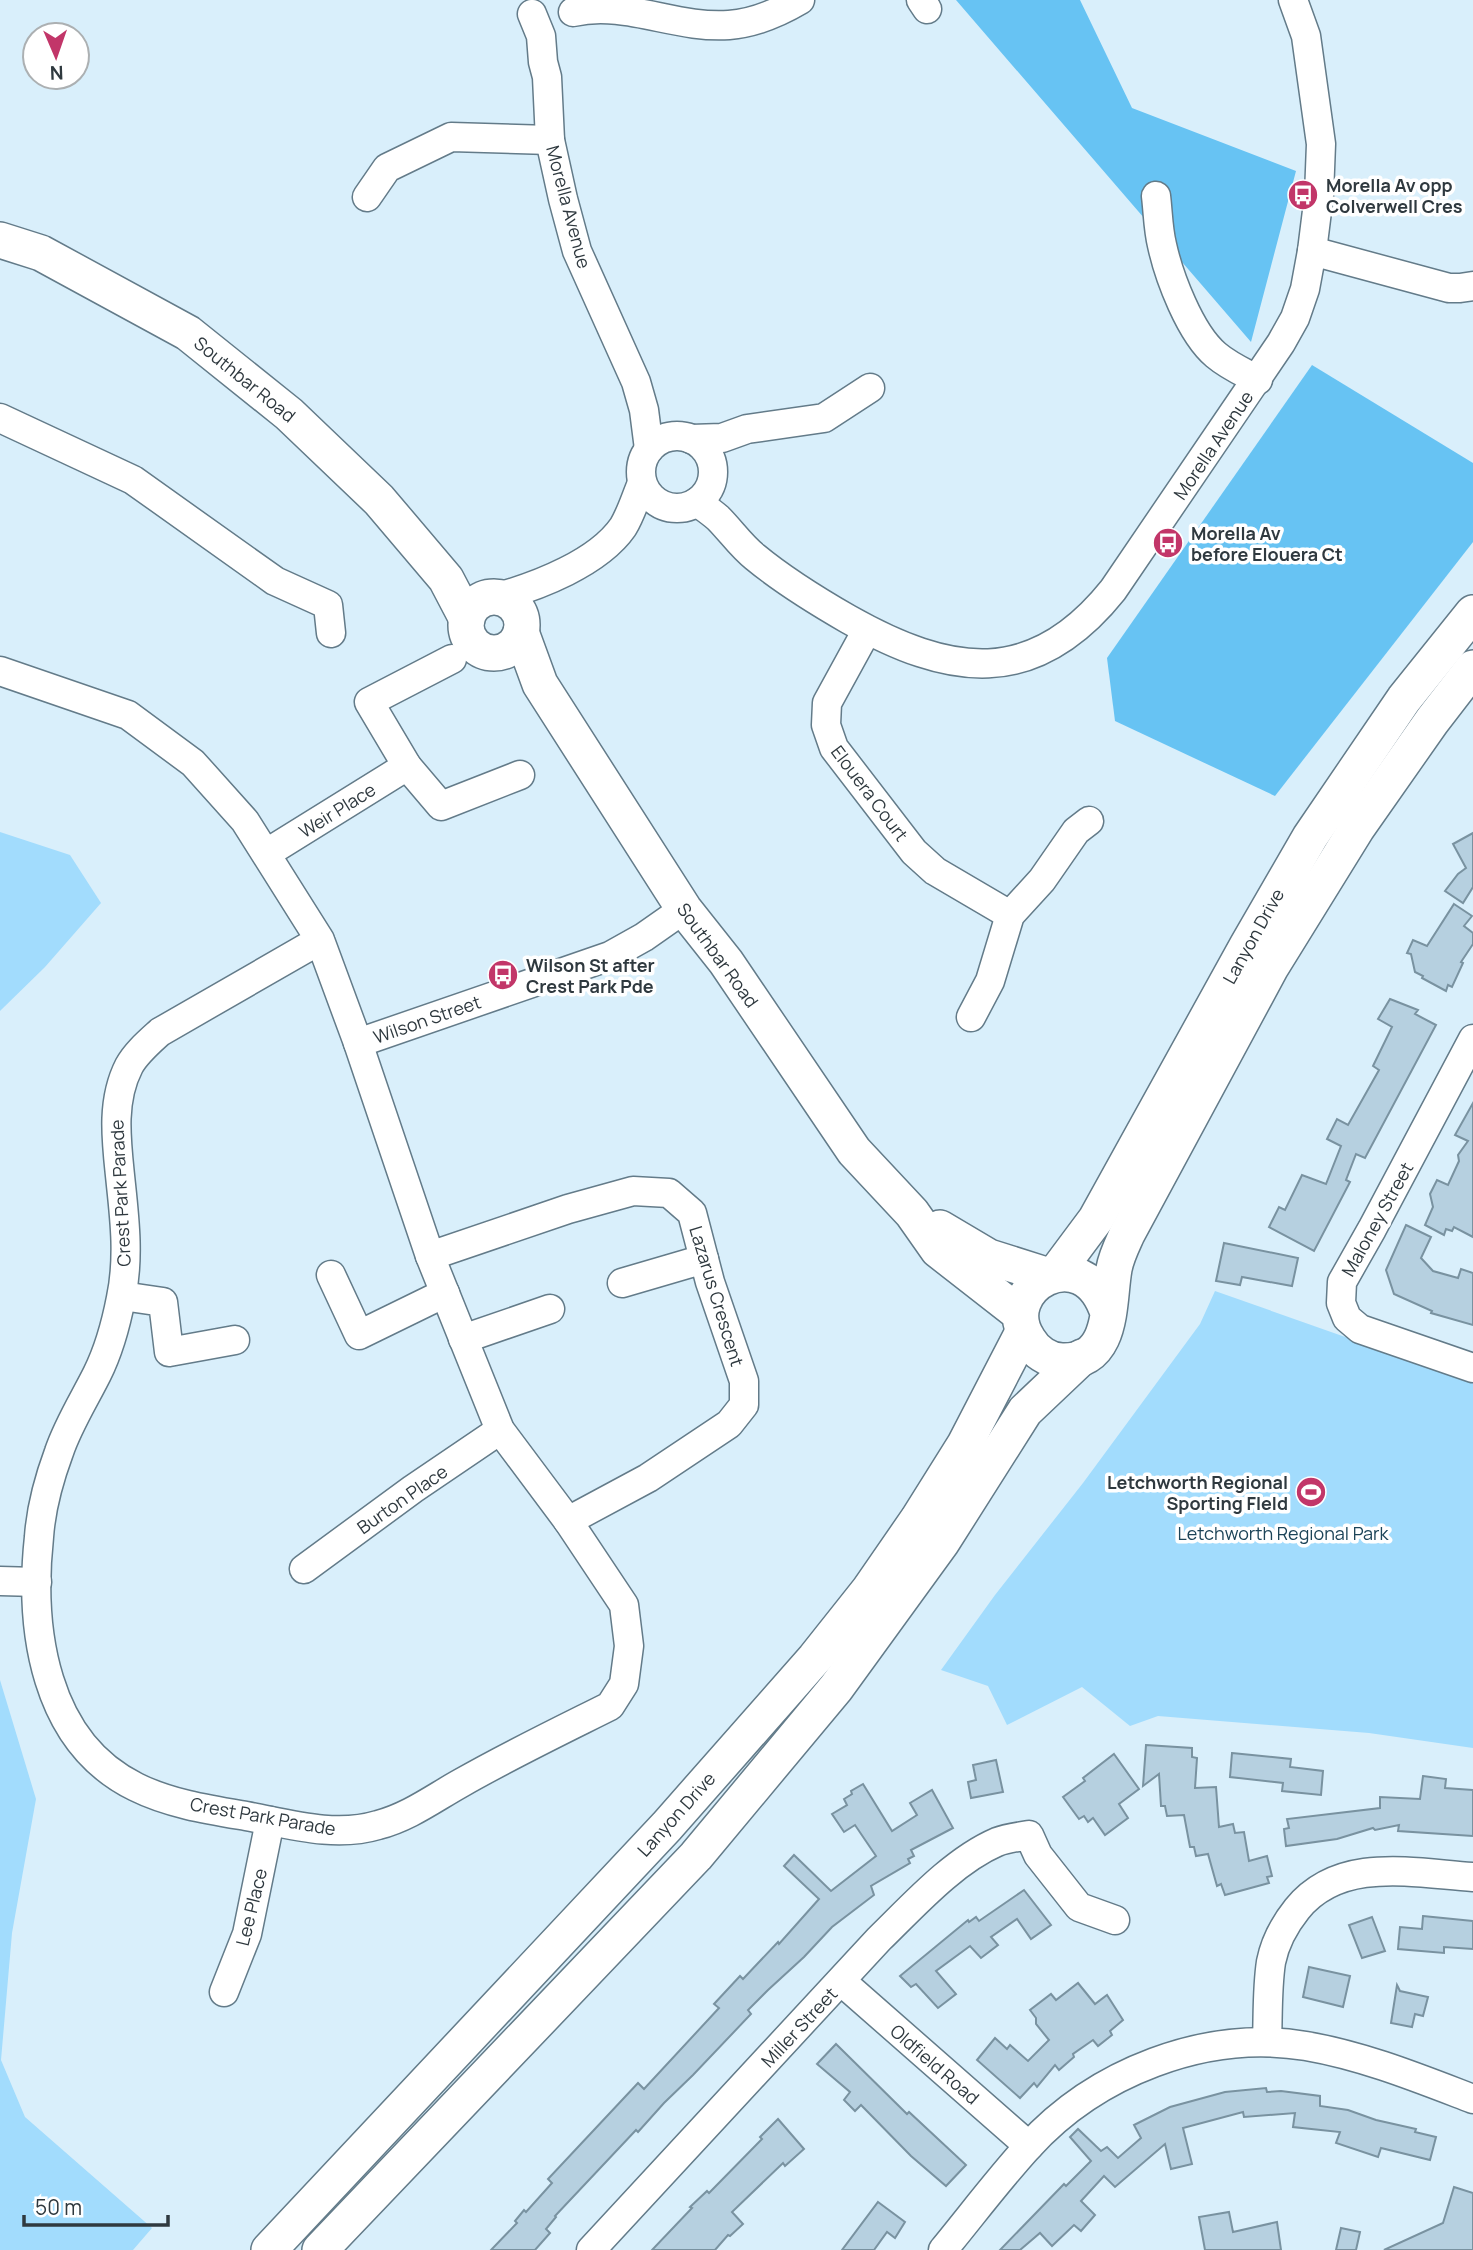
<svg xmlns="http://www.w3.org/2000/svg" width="1473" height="2250" font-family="Manrope,sans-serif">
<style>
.green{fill:#a2dcfd}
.forest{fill:#67c3f3}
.building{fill:#b6d0e0;stroke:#7992a0;stroke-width:2}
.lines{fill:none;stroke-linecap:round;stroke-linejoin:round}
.minor-casing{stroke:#637b89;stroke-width:31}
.major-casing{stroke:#637b89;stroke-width:38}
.minor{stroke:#fff;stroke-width:28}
.major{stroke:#fff;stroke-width:35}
.labels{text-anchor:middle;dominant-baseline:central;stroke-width:7;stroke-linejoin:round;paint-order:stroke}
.poi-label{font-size:18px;font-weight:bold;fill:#2f393f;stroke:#fff;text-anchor:start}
.street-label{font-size:18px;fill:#2f393f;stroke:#fff}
.park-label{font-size:18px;fill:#1c4458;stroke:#fff}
</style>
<rect width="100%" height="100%" fill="#d9effb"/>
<!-- green -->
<g class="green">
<polygon points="0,832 70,855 101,903 45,967 0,1011"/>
<polygon points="1215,1291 1473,1382 1473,1748 1369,1733 1158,1716 1130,1726 1082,1687 1007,1725 988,1686 941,1670 995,1595 1083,1483 1200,1324"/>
<polygon points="0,1680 36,1799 12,1933 1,2060 25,2117 152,2228 133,2250 0,2250"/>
</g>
<!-- forest -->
<g class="forest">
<polygon points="956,0 1080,0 1132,108 1296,171 1251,342"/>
<polygon points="1312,365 1473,463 1473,542 1275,796 1115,721 1107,658"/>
</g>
<!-- building -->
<g class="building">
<polygon points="1473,833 1473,887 1463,903 1445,891 1458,874 1466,868 1453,844"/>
<polygon points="1454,904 1472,916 1464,926 1473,933 1473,944 1461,962 1463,963 1452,987 1448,985 1446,991 1422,978 1423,976 1415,972 1411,954 1407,953 1413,940 1427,946"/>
<polygon points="1390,999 1418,1010 1415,1014 1436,1025 1365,1158 1356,1154 1346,1180 1350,1182 1314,1251 1269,1227 1279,1207 1285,1210 1302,1175 1326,1184 1341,1146 1327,1139 1337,1119 1348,1125 1379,1070 1373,1066 1392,1027 1378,1019"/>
<polygon points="1473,1103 1473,1237 1454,1227 1452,1231 1446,1229 1444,1235 1425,1225 1433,1207 1430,1194 1437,1180 1448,1185 1459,1161 1458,1155 1468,1141 1455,1135"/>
<polygon points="1406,1225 1431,1237 1421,1258 1433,1271 1458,1278 1461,1269 1473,1273 1473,1325 1431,1313 1432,1311 1394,1294 1386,1270"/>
<polygon points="1224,1243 1298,1258 1292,1286 1242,1277 1240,1285 1216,1281"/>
<polygon points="1146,1745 1192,1748 1192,1757 1197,1758 1195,1788 1216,1787 1219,1827 1233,1824 1235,1833 1244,1832 1249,1861 1267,1856 1272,1876 1267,1877 1269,1883 1225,1895 1221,1884 1217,1886 1208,1854 1196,1856 1194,1847 1190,1847 1184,1815 1167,1816 1165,1806 1161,1806 1159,1774 1143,1786"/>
<polygon points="1232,1753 1291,1759 1290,1767 1323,1771 1321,1795 1282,1791 1283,1783 1230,1777"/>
<polygon points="1114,1754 1139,1789 1119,1804 1128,1818 1105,1835 1093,1818 1088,1822 1084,1816 1079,1819 1063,1797 1085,1781 1083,1778"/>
<polygon points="996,1760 1003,1792 971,1798 968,1782 976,1780 973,1765"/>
<polygon points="1423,1776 1446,1779 1445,1788 1473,1790 1473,1836 1398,1831 1399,1825 1375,1830 1373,1828 1337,1839 1286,1846 1284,1829 1289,1828 1287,1819 1380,1808 1380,1797 1420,1799"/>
<polygon points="863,1784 892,1831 917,1815 910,1803 932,1790 953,1828 911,1850 914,1856 908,1859 910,1863 871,1886 874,1895 832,1927 804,1957 768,1990 748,2010 751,2014 693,2075 664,2103 638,2132 636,2130 555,2216 556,2217 546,2229 550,2233 535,2250 491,2250 517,2223 515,2221 524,2210 526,2212 552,2183 548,2179 638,2083 644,2089 719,2008 714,2004 740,1976 743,1979 778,1942 779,1944 819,1899 784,1866 794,1855 831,1891 876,1856 855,1825 844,1832 832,1814 847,1805 844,1799 852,1794 851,1791"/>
<polygon points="1024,1890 1051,1925 1031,1939 1017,1919 991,1937 998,1945 981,1958 970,1946 936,1971 956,1994 938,2008 916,1984 911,1987 900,1976 968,1920 969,1922 976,1917 979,1921"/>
<polygon points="1423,1916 1473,1921 1473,1949 1444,1947 1444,1953 1398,1949 1400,1927 1422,1929"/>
<polygon points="1372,1917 1385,1951 1362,1958 1349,1925"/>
<polygon points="1309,1967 1350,1976 1343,2007 1303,1997"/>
<polygon points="1078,1983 1095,2004 1107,1995 1123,2020 1110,2031 1112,2035 1098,2046 1093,2040 1073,2054 1074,2057 1059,2070 1055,2065 1037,2087 1034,2083 1020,2098 977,2060 995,2038 1007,2049 1010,2045 1028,2061 1049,2040 1036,2024 1036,2018 1030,2010 1051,1994 1056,2000"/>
<polygon points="1397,1985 1400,1991 1428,1997 1423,2016 1415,2014 1412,2027 1391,2023"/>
<polygon points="836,2044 907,2114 909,2112 966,2165 946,2186 911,2156 861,2105 855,2111 844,2100 850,2092 817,2064"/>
<polygon points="1266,2088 1267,2092 1281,2091 1320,2096 1320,2106 1348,2110 1376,2120 1416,2129 1415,2132 1436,2137 1430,2160 1381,2148 1378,2157 1336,2143 1340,2132 1293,2127 1295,2113 1244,2117 1243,2112 1183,2128 1192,2164 1171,2169 1165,2144 1115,2187 1104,2176 1081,2201 1095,2215 1081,2231 1074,2225 1052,2246 1040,2233 1020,2250 1000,2250 1064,2184 1066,2186 1091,2161 1070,2137 1078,2129 1101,2151 1107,2147 1118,2158 1141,2138 1134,2125 1170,2107 1225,2092"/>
<polygon points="778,2119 804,2149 785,2166 783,2163 732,2212 743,2224 730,2236 728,2235 715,2250 652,2250 692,2208 690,2207 707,2191 709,2193 762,2139 760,2137"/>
<polygon points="1454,2187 1473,2193 1473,2250 1384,2250 1443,2223"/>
<polygon points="878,2202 905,2222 895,2238 887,2232 874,2250 842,2250"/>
<polygon points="1229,2212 1233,2232 1277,2222 1281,2250 1205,2250 1199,2217"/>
<polygon points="1341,2228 1360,2232 1356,2250 1336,2250"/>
</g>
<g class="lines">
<!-- minor casing -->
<g class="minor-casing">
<g id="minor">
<polyline points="921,0 927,9"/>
<path d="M573,12C626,0 676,29 729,25C755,23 778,13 800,0"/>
<polyline points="532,14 541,36 543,62 547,77 550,140 563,199 577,251 636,382 644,410 649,449"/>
<path d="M1156,196C1158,212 1158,229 1162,245C1169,277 1190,333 1216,355C1229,366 1243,372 1258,380"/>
<polyline points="367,197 387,168 451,137 550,140"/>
<polyline points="1312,251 1449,288 1460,288 1473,286"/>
<polyline points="0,418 133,480 275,581 328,605 331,633"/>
<circle cx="677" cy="472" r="36"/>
<polyline points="691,439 722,438 747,429 824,418 870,388"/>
<path d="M697,502C704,507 711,512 718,518C731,531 741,546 755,557C784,581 815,600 848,619C949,676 1033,690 1113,590L1281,343L1295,318L1305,289L1312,251L1319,195L1321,144L1306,36L1293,0"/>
<path d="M498,597C538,586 598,563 623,527C631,514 636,497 642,483"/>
<polyline points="867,630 827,703 826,725 834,748 914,852 935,871 1010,915"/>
<polyline points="452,659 369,702 407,766 441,806 520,775"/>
<path d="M0,671L128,715L193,763L245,821L320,940L358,1043L430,1256L500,1430L568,1521L624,1605L629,1646L624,1684L610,1706C560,1731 510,1755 461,1783C434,1798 409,1817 378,1825C335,1838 289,1824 246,1816C210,1810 170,1804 136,1787C44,1742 29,1629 39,1537C41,1508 49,1479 59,1452C68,1425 84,1400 97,1374C109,1350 116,1324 121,1298C129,1260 125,1222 121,1185C117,1145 110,1103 129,1066C136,1053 149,1042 160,1032L320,940"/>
<polyline points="267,853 407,766"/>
<polyline points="971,1017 990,981 1010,915 1042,880 1076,831 1089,821"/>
<polyline points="1473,1039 1372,1229 1342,1282 1341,1303 1347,1318 1360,1329 1473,1368"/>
<polyline points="358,1043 610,956 644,937 684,909"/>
<polyline points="430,1256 568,1209 633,1191 669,1193 692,1213 710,1282 744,1381 744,1405 729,1424 648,1478 568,1521"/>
<polyline points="331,1275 359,1335 445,1293"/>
<polyline points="622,1283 704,1259"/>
<polyline points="122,1296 163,1302 169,1352 235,1340"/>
<polyline points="463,1339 550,1309"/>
<polyline points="304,1569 413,1489 500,1430"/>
<polyline points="0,1581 37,1582"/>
<polyline points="841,1981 1029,2146"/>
<polyline points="224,1992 247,1934 270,1821"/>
<path d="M1267,2042C1268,2016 1267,1988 1271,1962C1275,1942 1285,1924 1297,1909C1340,1856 1413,1873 1473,1877"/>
<path d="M591,2250L879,1939C913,1906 953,1861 997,1842C1007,1838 1018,1837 1029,1835L1038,1855L1079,1907L1115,1920"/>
<path d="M943,2250C971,2216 998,2180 1028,2147C1095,2073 1205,2029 1306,2046C1364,2056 1418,2078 1473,2099"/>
</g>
</g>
<!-- major casing -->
<g class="major-casing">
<g id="major">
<polyline points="0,240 41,253 188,333 289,414 379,500 446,579 467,619"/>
<circle cx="494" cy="625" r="28"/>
<polyline points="521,632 540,684 684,909 726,962 854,1151 912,1213 938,1250 1020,1314"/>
<polyline points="940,1228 989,1257 1049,1276"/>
<polyline points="1055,1274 1096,1219 1247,946 1310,837 1404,699 1473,613"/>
<path d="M1108,1313C1083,1235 995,1289 1028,1339C1035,1351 1048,1361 1063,1361C1114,1362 1108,1303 1114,1269C1116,1257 1122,1245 1127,1234L1271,967L1357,828L1432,721L1473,668"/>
<polyline points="269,2250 667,1826 815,1658 869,1590 918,1519 965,1444 1023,1332"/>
<polyline points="320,2250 696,1856 836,1688 942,1542 1025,1411 1082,1357"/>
</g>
</g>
<!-- minor -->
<use href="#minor" class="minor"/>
<!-- major -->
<use href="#major" class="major"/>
</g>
<!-- icons -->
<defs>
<g id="bus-disc" transform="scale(1.575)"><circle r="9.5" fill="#c23669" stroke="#fff"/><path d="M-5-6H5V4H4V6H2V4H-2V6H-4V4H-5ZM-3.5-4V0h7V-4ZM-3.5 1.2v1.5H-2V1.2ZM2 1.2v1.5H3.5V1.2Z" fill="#fff"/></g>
<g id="stadium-disc" transform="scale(1.575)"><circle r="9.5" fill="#c23669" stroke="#fff"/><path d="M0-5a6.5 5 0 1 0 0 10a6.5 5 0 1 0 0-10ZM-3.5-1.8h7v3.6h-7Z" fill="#fff"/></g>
</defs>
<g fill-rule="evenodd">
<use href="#bus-disc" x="1303" y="195"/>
<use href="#bus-disc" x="1168" y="543"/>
<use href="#bus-disc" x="503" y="975"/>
<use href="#stadium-disc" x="1311" y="1492"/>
</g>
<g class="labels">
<!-- poi labels -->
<g class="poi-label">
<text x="1326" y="185">Morella Av opp<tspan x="1326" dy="21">Colverwell Cres</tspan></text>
<text x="1191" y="533">Morella Av<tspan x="1191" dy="21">before Elouera Ct</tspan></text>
<text x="526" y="965">Wilson St after<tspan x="526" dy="21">Crest Park Pde</tspan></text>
<text x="1288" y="1482" text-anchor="end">Letchworth Regional<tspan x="1288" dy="21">Sporting FIeld</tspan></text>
</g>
<!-- street labels -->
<g class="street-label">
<text transform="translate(569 207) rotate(75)">Morella Avenue</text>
<text transform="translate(245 379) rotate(39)">Southbar Road</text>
<text transform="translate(1213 445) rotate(-56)">Morella Avenue</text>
<text transform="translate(870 793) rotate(53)">Elouera Court</text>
<text transform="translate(337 810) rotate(-32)">Weir Place</text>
<text transform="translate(1253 936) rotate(-61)">Lanyon Drive</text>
<text transform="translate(718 955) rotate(54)">Southbar Road</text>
<text transform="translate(427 1019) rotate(-19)">Wilson Street</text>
<text transform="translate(120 1193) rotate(-93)">Crest Park Parade</text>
<text transform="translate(1377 1219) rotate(-61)">Maloney Street</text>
<text transform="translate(717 1296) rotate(73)">Lazarus Crescent</text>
<text transform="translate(402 1499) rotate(-35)">Burton Place</text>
<text transform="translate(676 1814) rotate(-48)">Lanyon Drive</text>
<text transform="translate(263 1816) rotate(10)">Crest Park Parade</text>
<text transform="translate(251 1907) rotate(-76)">Lee Place</text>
<text transform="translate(799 2027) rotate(-47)">Miller Street</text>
<text transform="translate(935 2064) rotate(41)">Oldfield Road</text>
</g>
<!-- park labels -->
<g class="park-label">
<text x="1283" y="1533">Letchworth Regional Park</text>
</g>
</g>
<!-- north arrow -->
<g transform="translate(56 56) rotate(178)"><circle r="33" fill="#ffffff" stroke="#acb0b2" stroke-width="2"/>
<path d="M0-5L12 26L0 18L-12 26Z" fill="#c23669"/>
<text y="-10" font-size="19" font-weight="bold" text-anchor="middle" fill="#2f393f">N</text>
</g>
<!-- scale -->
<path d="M24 2215v10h144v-10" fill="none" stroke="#2f393f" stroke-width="3.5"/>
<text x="35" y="2215" font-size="21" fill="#2f393f" stroke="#ffffff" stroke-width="5" paint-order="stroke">50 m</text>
</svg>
